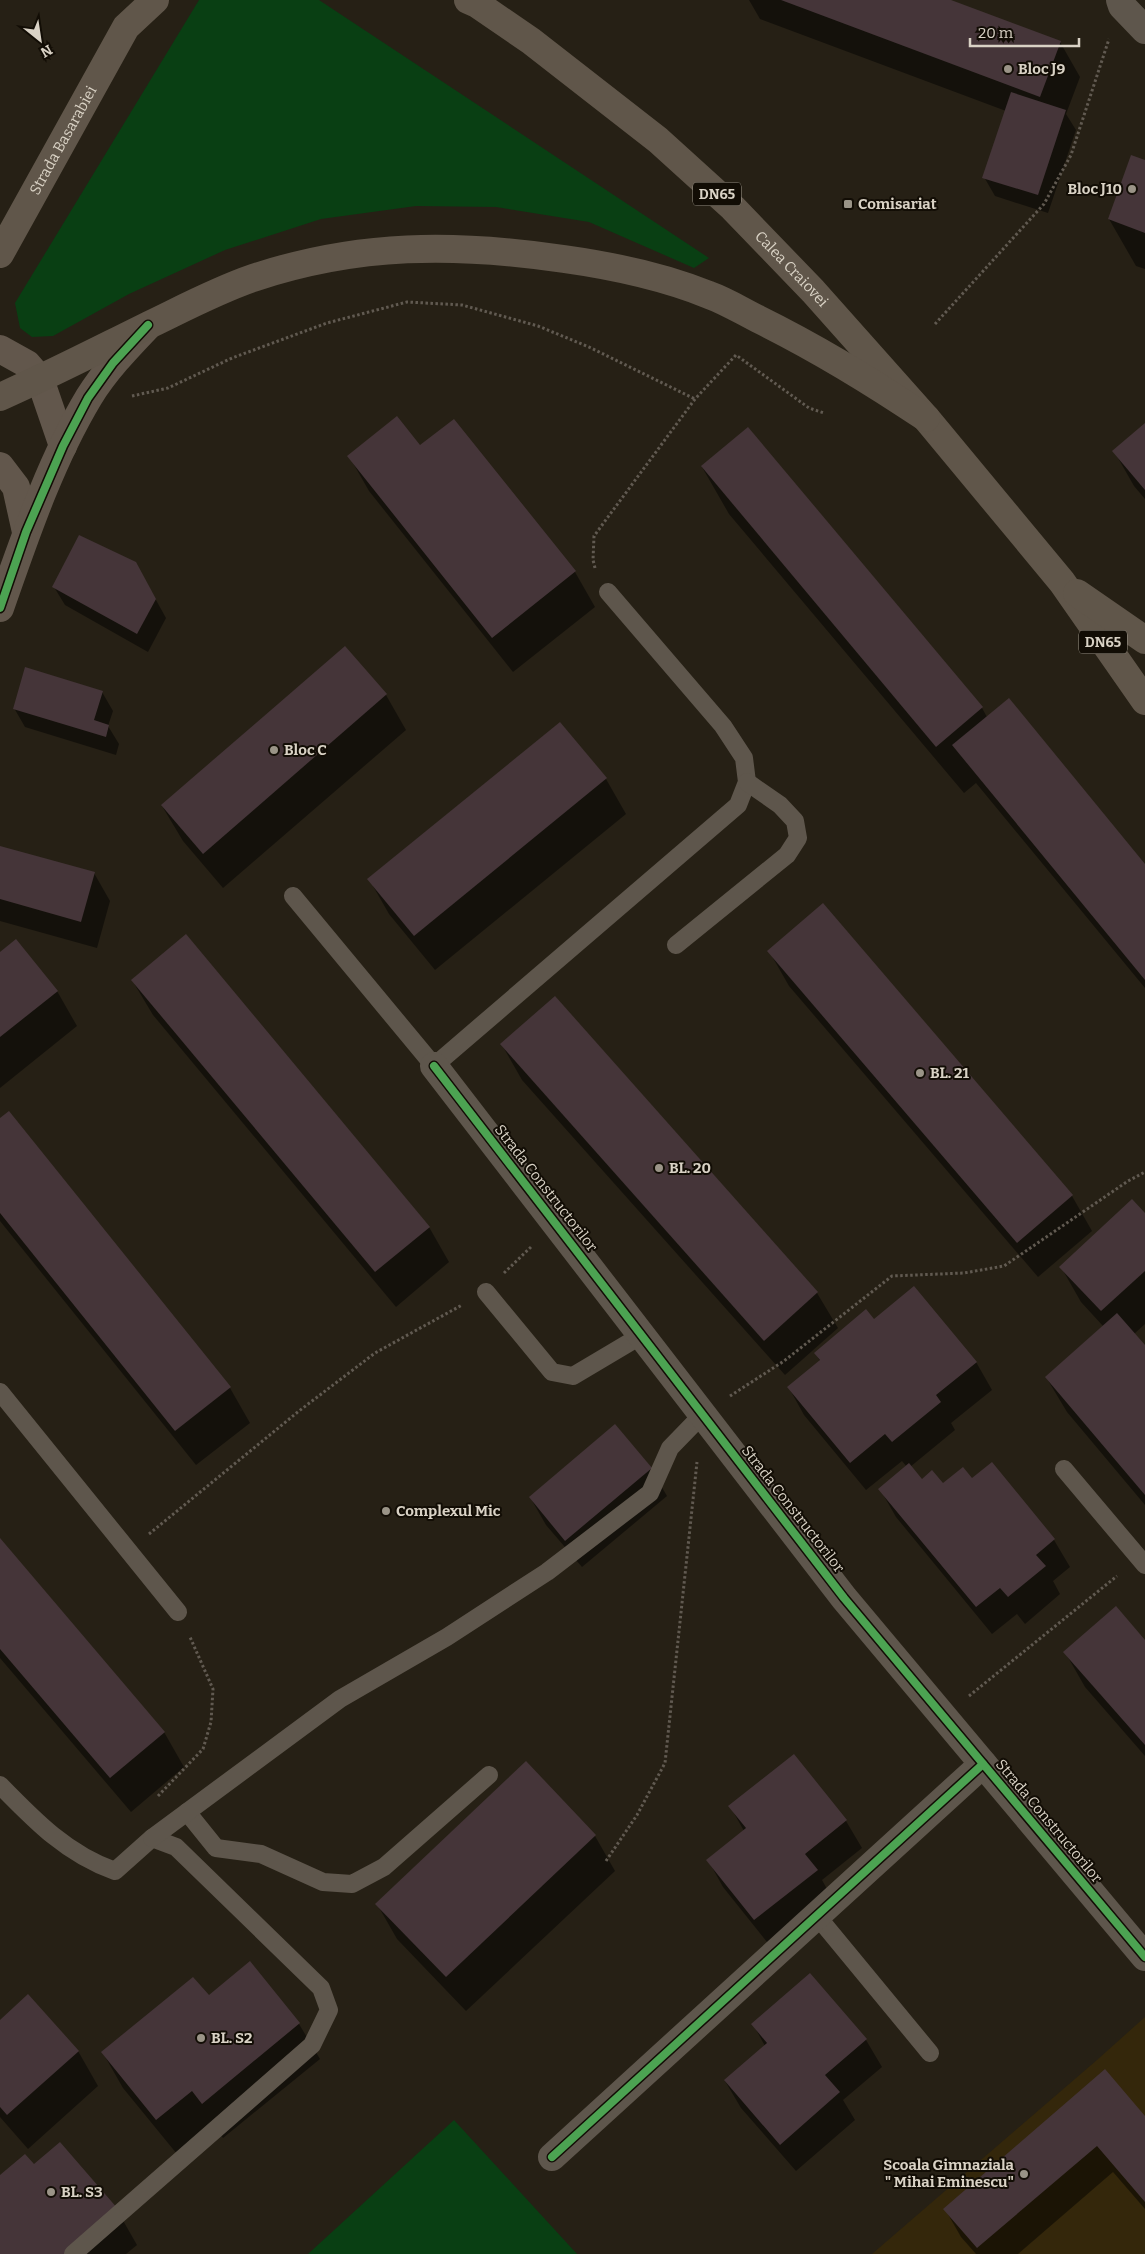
<svg xmlns="http://www.w3.org/2000/svg" width="1145" height="2254" font-family="Bitter,serif">
<style>
.built{fill:#34270b}
.green{fill:#093f13}
.shadow{fill:#0007}
.building{fill:#453539}
.lines{fill:none;stroke-linecap:round;stroke-linejoin:round}
.path{stroke:#615a51;stroke-width:3;stroke-dasharray:2.5 2.5;stroke-linecap:butt}
.lane{stroke:#5e564c;stroke-width:18}
.street{stroke:#5e564c;stroke-width:28}
.secondary{stroke:#62574c;stroke-width:28}
.primary{stroke:#60564a;stroke-width:28}
.cycleway-casing{stroke:#120d05;stroke-width:11}
.cycleway{stroke:#4ca352;stroke-width:8}
.poi-dot{fill:#9a9487;stroke:#120d05;stroke-width:2}
.labels{text-anchor:middle;dominant-baseline:central;stroke-width:4;stroke-linejoin:round;paint-order:stroke}
.shield{fill:#120d05;stroke:#9d978b;stroke-width:1}
.shield-label{font-size:14px;font-weight:bold;fill:#d9d2c5}
.poi-label{font-size:15px;font-weight:bold;fill:#d9d2c5;stroke:#120d05;text-anchor:start}
.street-label{font-size:15px;fill:#d9d2c5;stroke:#120d05}
</style>
<rect width="100%" height="100%" fill="#262015"/>
<!-- built -->
<polygon class="built" points="1145,2017 1145,2254 872,2254 1097,2060"/>
<!-- green -->
<g class="green">
<polygon points="199,0 319,0 709,258 694,268 589,222 496,207 416,206 321,219 225,250 129,294 53,336 32,337 20,328 15,303"/>
<polygon points="454,2120 577,2254 308,2254"/>
</g>
<!-- shadow -->
<g class="shadow">
<polygon points="749,0 947,0 1060,42 1080,77 1066,114 1076,130 1048,213 995,196 984,177 1006,111 760,19"/>
<polygon points="1145,161 1145,269 1136,266 1109,219"/>
<polygon points="1145,425 1145,499 1134,486 1114,451"/>
<polygon points="748,429 982,708 987,717 1145,866 1145,988 976,783 964,793 729,514 702,467"/>
<polygon points="420,447 575,572 595,607 513,672 369,491 349,456"/>
<polygon points="146,582 166,618 148,652 65,605 54,587"/>
<polygon points="345,648 386,695 406,730 223,888 183,841 162,806"/>
<polygon points="102,692 113,711 108,726 119,744 116,755 25,727 14,708"/>
<polygon points="606,779 626,814 435,970 389,914 369,879"/>
<polygon points="0,847 94,873 110,901 97,948 0,921"/>
<polygon points="769,951 1072,1196 1092,1231 1038,1277 789,986"/>
<polygon points="0,953 57,991 77,1026 0,1088"/>
<polygon points="132,980 429,1227 449,1262 396,1307 153,1015"/>
<polygon points="555,998 817,1293 838,1328 785,1375 522,1080 502,1045"/>
<polygon points="0,1120 230,1388 250,1423 196,1465 0,1221"/>
<polygon points="1145,1215 1145,1324 1134,1334 1145,1347 1145,1505 1067,1412 1046,1377 1103,1326 1081,1302 1061,1267"/>
<polygon points="874,1321 976,1362 992,1390 951,1423 955,1430 910,1467 921,1480 943,1485 972,1480 1054,1540 1070,1567 1053,1581 1060,1594 1025,1624 1017,1614 992,1634 896,1517 880,1489 907,1467 902,1461 866,1490 804,1415 789,1388 820,1361 815,1353"/>
<polygon points="651,1469 667,1496 582,1567 546,1525 530,1497"/>
<polygon points="0,1540 164,1732 184,1767 131,1812 0,1658"/>
<polygon points="1145,1642 1145,1756 1085,1687 1065,1652"/>
<polygon points="793,1756 846,1821 862,1848 822,1880 832,1898 771,1947 723,1887 708,1860 744,1831 730,1806"/>
<polygon points="595,1836 615,1871 466,2011 397,1939 377,1904"/>
<polygon points="250,1963 299,2024 320,2059 223,2138 213,2125 177,2154 123,2088 103,2053 208,1997"/>
<polygon points="0,2021 78,2051 98,2086 28,2149 0,2117"/>
<polygon points="753,2024 866,2040 882,2067 843,2100 855,2120 796,2171 741,2108 725,2081 765,2046"/>
<polygon points="1145,2118 1145,2209 1113,2172 1018,2254 976,2254 961,2237 945,2209"/>
<polygon points="34,2166 117,2210 137,2245 126,2254 0,2254 0,2177"/>
</g>
<!-- building -->
<g class="building">
<polygon points="781,0 951,0 1061,41 1040,97"/>
<polygon points="1011,92 1066,110 1038,195 982,178"/>
<polygon points="1131,155 1145,160 1145,233 1108,219"/>
<polygon points="397,416 420,445 454,419 576,571 492,638 347,456"/>
<polygon points="1145,423 1145,490 1112,451"/>
<polygon points="748,427 983,707 936,747 701,466"/>
<polygon points="79,535 136,562 156,599 137,634 52,587"/>
<polygon points="345,646 387,694 203,854 161,805"/>
<polygon points="25,667 103,691 94,720 109,725 106,737 13,709"/>
<polygon points="1009,698 1145,864 1145,980 952,745"/>
<polygon points="560,722 607,778 414,936 367,879"/>
<polygon points="0,846 95,872 81,922 0,899"/>
<polygon points="823,903 1073,1195 1017,1243 767,951"/>
<polygon points="186,934 430,1227 375,1272 131,980"/>
<polygon points="16,939 58,991 0,1037 0,952"/>
<polygon points="555,996 818,1292 764,1341 500,1044"/>
<polygon points="9,1111 231,1387 175,1431 0,1213 0,1118"/>
<polygon points="1132,1199 1145,1213 1145,1271 1101,1311 1059,1267"/>
<polygon points="914,1286 977,1362 936,1395 941,1402 892,1442 885,1434 850,1463 787,1387 820,1360 814,1353 866,1309 874,1319"/>
<polygon points="1117,1313 1145,1345 1145,1495 1045,1377"/>
<polygon points="615,1424 652,1468 565,1541 529,1497"/>
<polygon points="992,1462 1055,1539 1036,1555 1046,1566 1008,1597 1000,1588 976,1607 878,1489 909,1463 922,1479 932,1470 943,1483 963,1467 972,1478"/>
<polygon points="0,1538 165,1732 110,1778 0,1649"/>
<polygon points="1116,1606 1145,1640 1145,1745 1063,1652"/>
<polygon points="794,1754 847,1820 805,1854 818,1870 754,1920 706,1860 746,1828 728,1806"/>
<polygon points="526,1761 596,1835 446,1977 375,1904"/>
<polygon points="250,1961 300,2023 202,2104 192,2091 156,2120 101,2052 193,1977 209,1995"/>
<polygon points="810,1973 867,2039 825,2075 840,2092 780,2145 724,2080 767,2043 751,2024"/>
<polygon points="28,1994 79,2051 7,2115 0,2107 0,2020"/>
<polygon points="1105,2069 1145,2116 1145,2202 1097,2146 977,2248 943,2209"/>
<polygon points="60,2142 118,2209 66,2254 0,2254 0,2175 25,2154 34,2164"/>
</g>
<g class="lines">
<!-- path -->
<g class="path">
<polyline points="935,324 1044,204 1071,155 1109,39"/>
<polyline points="132,396 168,388 232,358 327,323 407,302 462,305 538,326 589,347 695,399"/>
<polyline points="595,568 593,560 594,536 695,399 736,355 809,408 824,413"/>
<polyline points="504,1273 532,1246"/>
<polyline points="730,1396 784,1361 892,1276 964,1273 1004,1266 1128,1181 1145,1172"/>
<polyline points="149,1534 299,1411 375,1353 462,1305"/>
<polyline points="969,1696 1117,1576"/>
<polyline points="158,1796 203,1749 211,1722 213,1689 190,1637"/>
<polyline points="606,1861 637,1815 665,1763 697,1462"/>
</g>
<!-- lane -->
<g class="lane">
<polyline points="293,896 434,1066 738,805 747,782 744,758 723,726 608,592"/>
<polyline points="676,945 787,855 798,838 795,821 780,805 747,782"/>
<polyline points="486,1292 552,1372 573,1376 642,1335"/>
<polyline points="0,1392 178,1612"/>
<polyline points="1064,1469 1145,1565"/>
<path d="M0,1785C35,1821 67,1854 115,1871L152,1838L176,1847L321,1988L329,2010L312,2045L73,2254"/>
<polyline points="187,1812 216,1848 261,1854 323,1882 352,1884 384,1867 489,1775"/>
<polyline points="152,1838 340,1699 447,1637 547,1572 650,1493 670,1448 703,1414"/>
<polyline points="817,1916 930,2053"/>
</g>
<!-- street -->
<g class="street">
<polyline points="1120,0 1122,6 1145,30"/>
<polyline points="434,1066 844,1598 1145,1957"/>
<polyline points="552,2157 983,1764"/>
</g>
<!-- secondary -->
<g class="secondary">
<polyline points="0,349 27,364 40,379 63,446"/>
<polyline points="0,466 16,487 26,532"/>
<path d="M0,608C25,537 50,462 89,397C105,371 126,349 147,327"/>
</g>
<!-- primary -->
<g class="primary">
<path id="s1" d="M468,0L477,4L531,41L658,140L733,208L813,291L926,418L1062,582L1145,701"/>
<path id="s2" d="M0,254L126,27L155,0"/>
<path d="M0,397C52,374 102,348 153,323C186,307 218,290 253,278C358,243 455,243 564,259C614,266 662,276 709,295C726,301 742,311 758,319C817,348 871,381 926,418"/>
<polyline points="1077,593 1145,640"/>
</g>
<!-- cycleway casing -->
<g class="cycleway-casing">
<g id="cycleway">
<polyline points="0,608 26,532 63,446 88,398 113,363 148,325"/>
<polyline points="434,1066 844,1598 1145,1957"/>
<polyline points="552,2157 983,1764"/>
</g>
</g>
<!-- cycleway -->
<use href="#cycleway" class="cycleway"/>
</g>
<!-- markers -->
<g class="poi-dot">
<circle cx="1008" cy="69" r="5"/>
<circle cx="1132" cy="189" r="5"/>
<rect x="843" y="199" width="10" height="10" rx="2.5"/>
<circle cx="274" cy="750" r="5"/>
<circle cx="920" cy="1073" r="5"/>
<circle cx="659" cy="1168" r="5"/>
<circle cx="386" cy="1511" r="5"/>
<circle cx="201" cy="2038" r="5"/>
<circle cx="1024" cy="2174" r="5"/>
<circle cx="51" cy="2192" r="5"/>
</g>
<g class="labels">
<!-- shield labels -->
<g class="shield">
<rect x="693" y="182.5" width="48" height="23" rx="4"/>
<rect x="1079" y="630.5" width="48" height="23" rx="4"/>
</g>
<g class="shield-label">
<text x="717" y="194">DN65</text>
<text x="1103" y="642">DN65</text>
</g>
<!-- poi labels -->
<g class="poi-label">
<text x="1018" y="69">Bloc J9</text>
<text x="1122" y="189" text-anchor="end">Bloc J10</text>
<text x="858" y="204">Comisariat</text>
<text x="284" y="750">Bloc C</text>
<text x="930" y="1073">BL. 21</text>
<text x="669" y="1168">BL. 20</text>
<text x="396" y="1511">Complexul Mic</text>
<text x="211" y="2038">BL. S2</text>
<text x="1014" y="2165" text-anchor="end">Scoala Gimnaziala<tspan x="1014" dy="17">" Mihai Eminescu"</tspan></text>
<text x="61" y="2192">BL. S3</text>
</g>
<!-- street labels -->
<g class="street-label">
<text stroke="none"><textPath href="#s2" startOffset="130">Strada Basarabiei</textPath></text>
<text stroke="none"><textPath href="#s1" startOffset="422">Calea Craiovei</textPath></text>
<text transform="translate(546 1188) rotate(52)">Strada Constructorilor</text>
<text transform="translate(793 1509) rotate(52)">Strada Constructorilor</text>
<text transform="translate(1049 1821) rotate(50)">Strada Constructorilor</text>
</g>
</g>
<!-- north arrow -->
<g transform="translate(40 40) rotate(150)" stroke="#120d05" stroke-width="4" paint-order="stroke">
<path d="M0-4L9 19L0 12L-9 19Z" fill="#d9d2c5"/>
<text y="-8" font-size="14" font-weight="bold" text-anchor="middle" fill="#d9d2c5">N</text>
</g>
<!-- scale -->
<path d="M970 38v8h109v-8" fill="none" stroke="#d9d2c5" stroke-width="2.5"/>
<text x="978" y="38" font-size="15" fill="#d9d2c5" stroke="#120d05" stroke-width="4" paint-order="stroke">20 m</text>
</svg>
